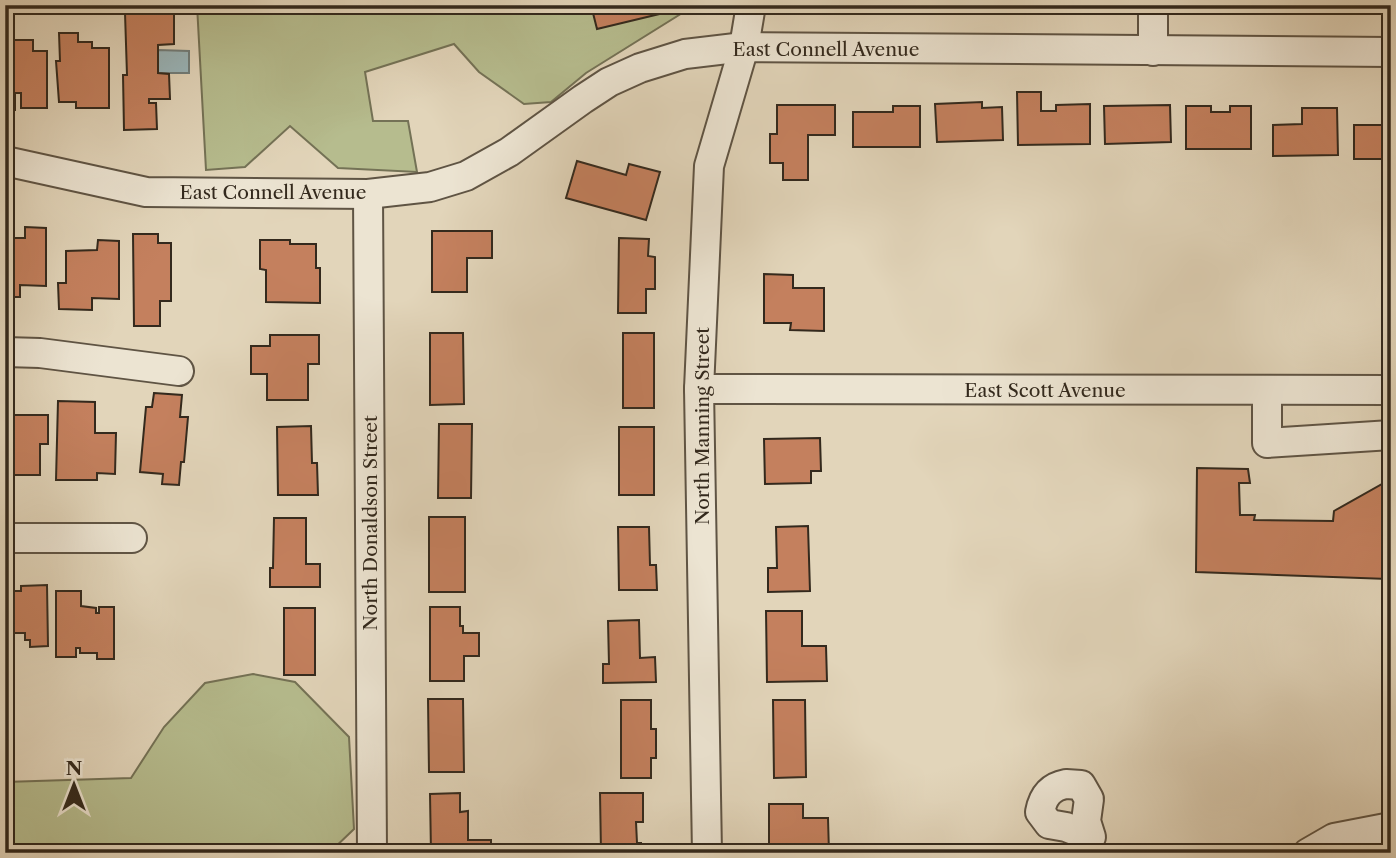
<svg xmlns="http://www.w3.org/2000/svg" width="1396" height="858" font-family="'Libre Caslon Text',serif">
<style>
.green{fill:#b6bc8e;stroke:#747256;stroke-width:2}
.water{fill:#9ab6bb;stroke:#717e7c;stroke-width:2}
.building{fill:#c4805e;stroke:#33291d;stroke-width:2}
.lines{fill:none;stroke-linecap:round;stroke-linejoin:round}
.minor-casing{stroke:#5f5444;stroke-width:32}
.minor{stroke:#ece4d2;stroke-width:28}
.labels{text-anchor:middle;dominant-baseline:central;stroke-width:7;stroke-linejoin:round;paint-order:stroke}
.street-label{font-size:19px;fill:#33291d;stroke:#ece4d2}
</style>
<rect width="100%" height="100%" fill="#e2d5ba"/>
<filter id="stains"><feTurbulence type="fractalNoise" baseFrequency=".00286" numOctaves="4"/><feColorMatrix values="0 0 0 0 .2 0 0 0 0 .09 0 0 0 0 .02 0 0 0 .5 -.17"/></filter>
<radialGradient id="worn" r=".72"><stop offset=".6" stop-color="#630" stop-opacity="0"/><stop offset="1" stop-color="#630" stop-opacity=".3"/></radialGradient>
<!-- green -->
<g class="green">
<polygon points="197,5 695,5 586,73 551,102 524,104 479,72 454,44 365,72 373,121 408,121 417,172 338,168 290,126 245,167 206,170"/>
<polygon points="253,674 295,682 349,737 354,829 329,853 5,853 5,782 131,778 164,727 205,683"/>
</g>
<!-- water -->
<polygon class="water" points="158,50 189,51 189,73 158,73"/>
<!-- building -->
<g class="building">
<polygon points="591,5 697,5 597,29"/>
<polygon points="174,12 174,44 158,45 158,73 169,74 170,99 149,99 149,103 156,103 157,129 124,130 123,75 127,75 125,13"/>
<polygon points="59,33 78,33 78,42 92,42 92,48 109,48 109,108 76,108 76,102 59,102 56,61 60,61"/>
<polygon points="5,40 33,40 33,51 47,51 47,108 21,108 21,93 15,93 15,110 5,110"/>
<polygon points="1017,92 1041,92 1041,111 1056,111 1056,105 1090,104 1090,144 1018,145"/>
<polygon points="982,102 982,108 1002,107 1003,140 937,142 935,104"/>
<polygon points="777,105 835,105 835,135 808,135 808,180 783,180 783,163 770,163 770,134 777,134"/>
<polygon points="1170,105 1171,142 1105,144 1104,106"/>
<polygon points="893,106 920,106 920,147 853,147 853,112 893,112"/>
<polygon points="1186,106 1211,106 1211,112 1230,112 1230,106 1251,106 1251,149 1186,149"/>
<polygon points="1302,108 1337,108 1338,155 1273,156 1273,125 1302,124"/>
<rect x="1354" y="125" width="37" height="34"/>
<polygon points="577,161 626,175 629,164 660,172 646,220 566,198"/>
<polygon points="25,227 46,228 46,286 20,285 20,297 5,297 5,238 25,238"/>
<polygon points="432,231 492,231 492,258 467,258 467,292 432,292"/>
<polygon points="133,234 158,234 158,243 171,243 171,301 160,301 160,326 134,326"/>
<polygon points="619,238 649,239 648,256 655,257 655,289 646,289 646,313 618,313"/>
<polygon points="98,240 119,241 119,299 92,298 92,310 59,309 58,283 66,283 66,251 97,250"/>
<polygon points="260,240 290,240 290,244 316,244 316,268 320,268 320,303 266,302 266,270 260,269"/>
<polygon points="764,274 793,275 793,288 824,288 824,331 790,330 791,323 764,323"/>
<polygon points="430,333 463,333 464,404 430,405"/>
<rect x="623" y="333" width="31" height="75"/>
<polygon points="270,335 319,335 319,364 308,364 308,400 267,400 267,374 251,374 251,346 270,346"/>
<polygon points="154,393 182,395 180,417 188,417 184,462 181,462 179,485 162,484 163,474 140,472 146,407 152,407"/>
<polygon points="58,401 95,402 95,433 116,433 115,474 97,473 97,480 56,480"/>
<polygon points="13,415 48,415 48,444 40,444 40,475 7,475 7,484 5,484 5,428 13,428"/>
<polygon points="439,424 472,424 471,498 438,498"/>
<polygon points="311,426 312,463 317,463 318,495 278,495 277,427"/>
<rect x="619" y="427" width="35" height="68"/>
<polygon points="820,438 821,471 811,471 811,483 765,484 764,439"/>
<polygon points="1197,468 1248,469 1250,483 1239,483 1240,515 1255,515 1254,520 1333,521 1334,511 1391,479 1391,574 1388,579 1196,572"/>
<rect x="429" y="517" width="36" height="75"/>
<polygon points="274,518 306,518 306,564 320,564 320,587 270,587 270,568 273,568"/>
<polygon points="808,526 810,591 768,592 768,568 777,568 776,527"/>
<polygon points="618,527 649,527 650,565 656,565 657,590 619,590"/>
<polygon points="47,585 48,646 30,647 30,640 25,640 25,633 5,633 5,588 6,591 21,591 21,586"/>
<polygon points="56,591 81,591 81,606 96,608 96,613 99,613 99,607 114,607 114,659 97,659 97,653 80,653 80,648 76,648 76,657 56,657"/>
<polygon points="430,607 460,607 460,626 463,626 463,633 479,633 479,656 464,656 464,681 430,681"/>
<rect x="284" y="608" width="31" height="67"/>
<polygon points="766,611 802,611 802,646 826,646 827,681 767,682"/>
<polygon points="639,620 640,658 655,657 656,682 603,683 603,664 609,664 608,621"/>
<polygon points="428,699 463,699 464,772 429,772"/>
<polygon points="621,700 651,700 651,729 656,729 656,758 651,758 651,778 621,778"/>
<polygon points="773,700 805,700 806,777 774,778"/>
<polygon points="460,793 460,812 468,811 468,840 491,840 491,853 431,853 430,794"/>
<polygon points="600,793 643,793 643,822 636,822 637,843 641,843 641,853 601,853"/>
<polygon points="769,804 803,804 803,818 828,818 829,853 769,853"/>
</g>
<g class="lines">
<!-- minor casing -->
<g class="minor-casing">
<g id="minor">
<polyline points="1153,51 1153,5"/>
<polyline points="5,161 146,192 368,194 430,187 466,176 509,152 583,99 609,82 640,68 685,54 744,47 1391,52"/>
<polyline points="368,194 372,853"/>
<polyline points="5,352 40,353 179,371"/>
<polyline points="699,389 1391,390"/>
<polyline points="1267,390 1267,443 1391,435"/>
<polyline points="5,538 132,538"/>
<path d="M1066,784L1081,785L1089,799L1086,821L1091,837L1066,827L1049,824L1040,812C1043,796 1050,787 1066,784Z"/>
<polyline points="707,853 699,389 709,166 744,47 751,5"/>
<polyline points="1308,853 1334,838 1391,827"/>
</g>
</g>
<!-- minor -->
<use href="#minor" class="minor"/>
</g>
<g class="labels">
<!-- street labels -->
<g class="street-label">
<text x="826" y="49">East Connell Avenue</text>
<text x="273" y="192">East Connell Avenue</text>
<text x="1045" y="390">East Scott Avenue</text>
<text transform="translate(702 426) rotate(-90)">North Manning Street</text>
<text transform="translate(370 523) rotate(-90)">North Donaldson Street</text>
</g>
</g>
<!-- margin -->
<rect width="1396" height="858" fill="none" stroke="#e2d5ba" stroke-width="28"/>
<rect x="7" y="7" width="1382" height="844" fill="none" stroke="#33291d" stroke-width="3.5"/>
<rect x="14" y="14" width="1368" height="830" fill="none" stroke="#33291d" stroke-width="2"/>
<!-- north arrow -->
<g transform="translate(74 785)" stroke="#ece4d2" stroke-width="5" paint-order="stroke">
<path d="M0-5L12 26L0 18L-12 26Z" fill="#33291d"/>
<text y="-10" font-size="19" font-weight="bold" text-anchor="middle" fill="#33291d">N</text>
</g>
<rect width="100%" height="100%" filter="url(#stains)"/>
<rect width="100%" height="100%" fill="url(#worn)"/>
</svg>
